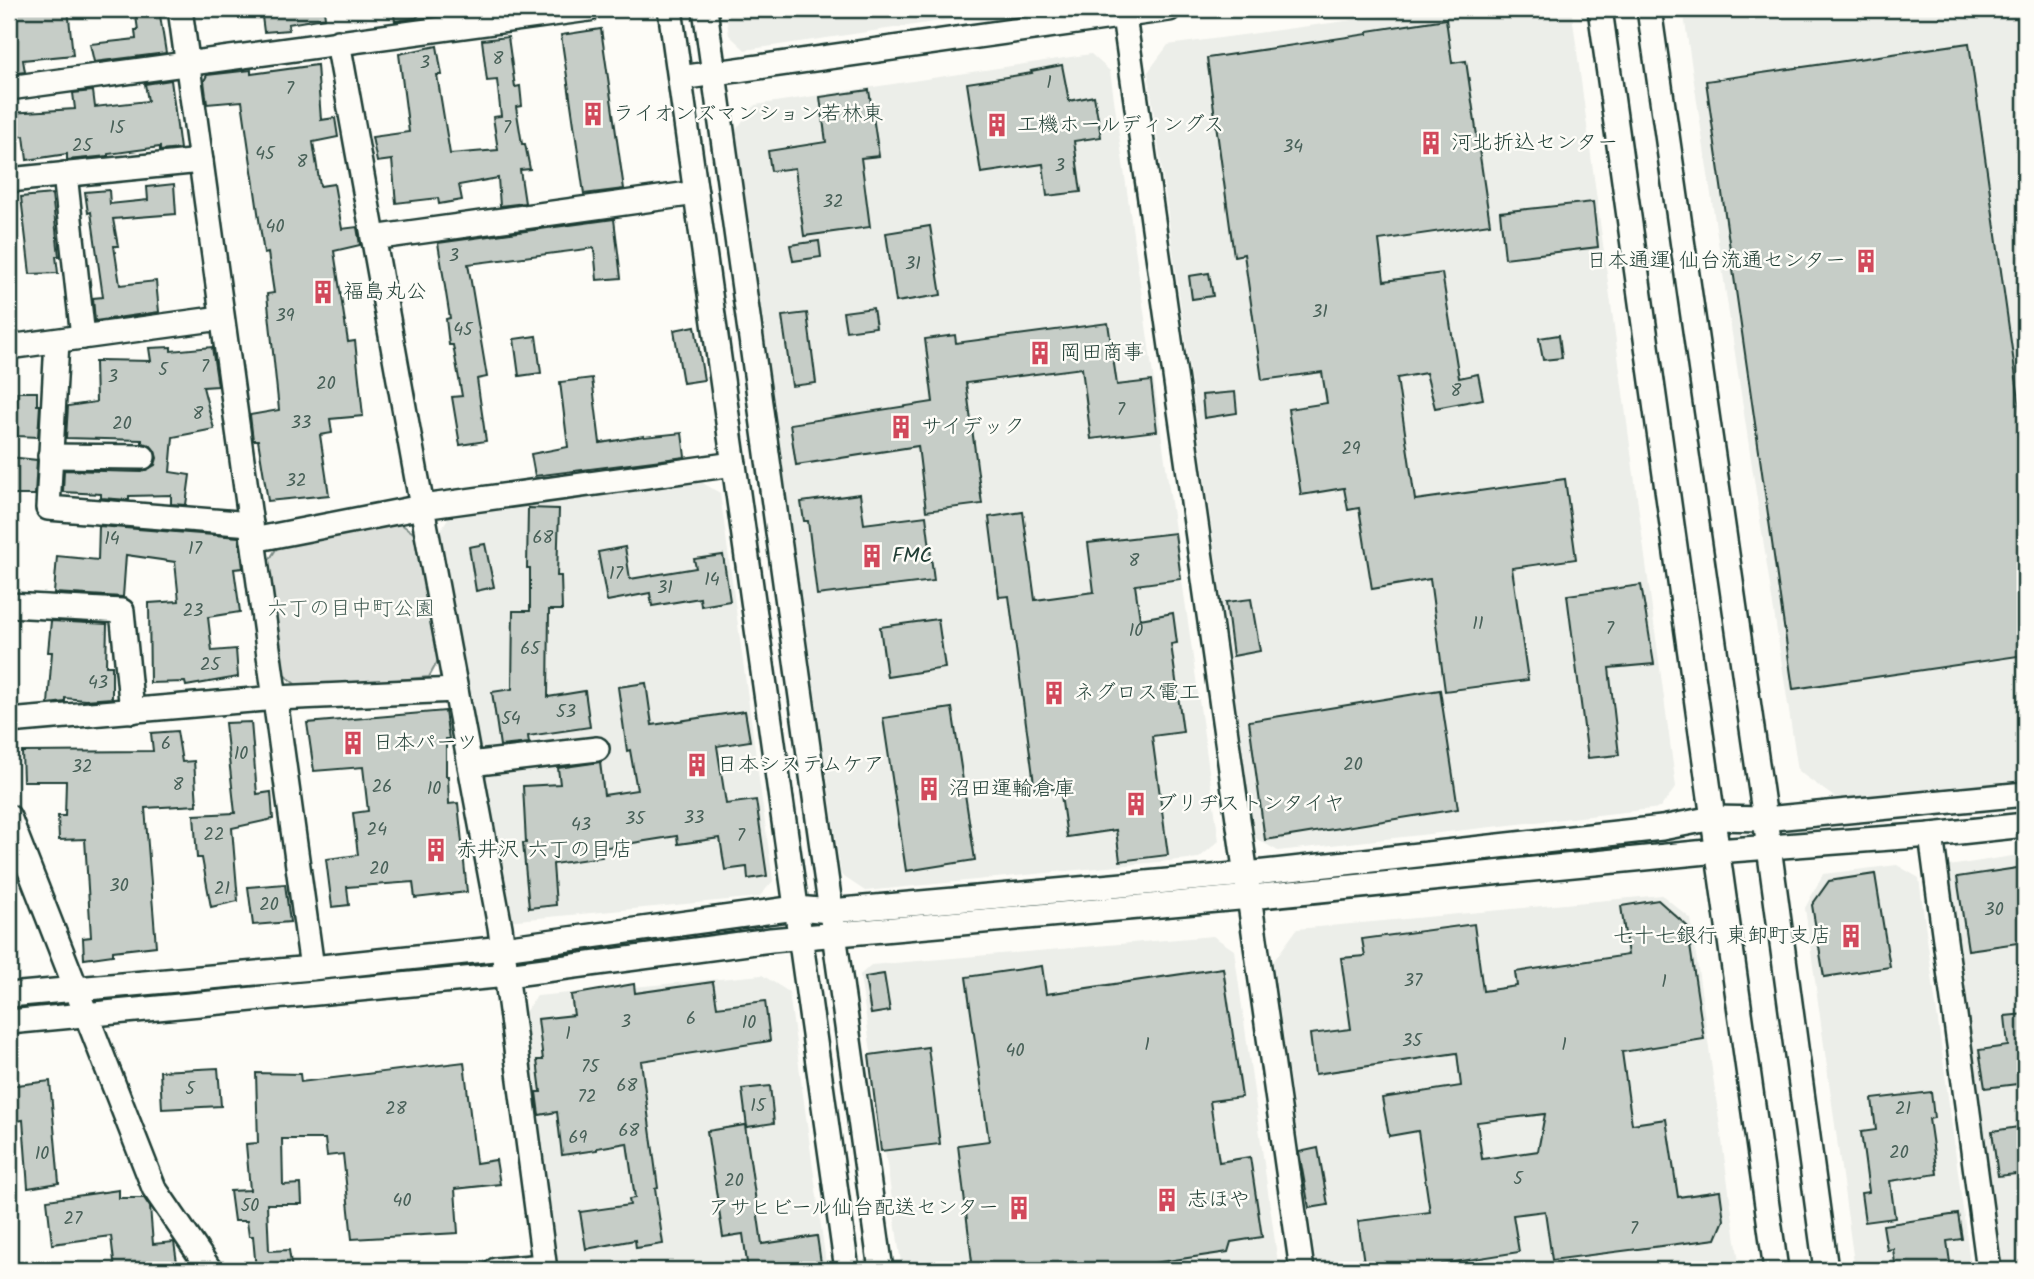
<svg xmlns="http://www.w3.org/2000/svg" width="2034" height="1279" font-family="Kalam,'Klee One',sans-serif">
<style>
.built{fill:#eceee9}
.green{fill:#dde0db;stroke:#7e8e88;stroke-width:2}
.building{fill:#c6cdc7;stroke:#1f3d34;stroke-width:2;fill-rule:evenodd}
.lines{fill:none;stroke-linecap:round;stroke-linejoin:round}
.minor-casing{stroke:#1f3d34;stroke-width:28}
.minor{stroke:#fdfcf7;stroke-width:23}
.labels{text-anchor:middle;dominant-baseline:central;stroke-width:5;stroke-linejoin:round;paint-order:stroke}
.number-label{font-size:18px;fill:#496159}
.poi-label{font-size:21px;fill:#1f3d34;stroke:#fdfcf7;text-anchor:start}
.park-label{font-size:21px;fill:#455e55;stroke:#fdfcf7}
</style>
<rect width="100%" height="100%" fill="#fdfcf7"/>
<filter id="ink" filterUnits="userSpaceOnUse"><feTurbulence type="fractalNoise" baseFrequency=".0143" numOctaves="2"/><feDisplacementMap in="SourceGraphic" scale="14" xChannelSelector="R" yChannelSelector="G"/><feConvolveMatrix kernelMatrix="1 2 1 2 8 2 1 2 1" color-interpolation-filters="sRGB"/></filter>
<g filter="url(#ink)">
<!-- built -->
<g class="built">
<polygon points="725,9 1022,9 745,50 729,35"/>
<polygon points="1435,9 1566,9 1572,14 1676,787 1660,808 1278,851 1255,838 1148,72 1168,45"/>
<polygon points="1683,9 2025,9 2025,784 1841,802 1798,771"/>
<polygon points="1091,54 1110,71 1219,841 1199,858 865,891 841,875 735,131 755,105"/>
<polygon points="701,482 720,493 773,881 759,897 507,921 435,539 450,515"/>
<polygon points="2025,854 2025,1270 2001,1270 1946,879 1949,866"/>
<polygon points="1897,865 1919,878 1971,1270 1855,1270 1805,908 1823,874"/>
<polygon points="1662,895 1691,919 1740,1270 1317,1270 1273,962 1297,929"/>
<polygon points="1213,936 1234,950 1279,1270 902,1270 860,975 871,965"/>
<polygon points="762,975 789,992 827,1270 554,1270 521,1017 537,996"/>
</g>
<!-- green -->
<polygon class="green" points="401,524 419,537 439,659 429,677 301,689 283,674 268,562 278,546"/>
<!-- building -->
<g class="building">
<polygon points="9,9 68,9 73,55 23,60 25,72 9,74"/>
<polygon points="135,9 159,9 166,53 94,62 90,44 136,39 135,30 138,30"/>
<polygon points="261,9 324,9 325,18 288,24 289,30 264,32"/>
<polygon points="393,9 425,9 416,18 395,21"/>
<polygon points="1446,19 1452,63 1466,61 1490,224 1379,240 1384,281 1442,273 1459,378 1478,374 1483,399 1435,408 1426,373 1397,378 1415,500 1565,479 1576,559 1512,568 1528,680 1445,691 1430,579 1372,589 1359,508 1348,510 1344,488 1301,495 1288,409 1327,403 1322,372 1262,380 1244,254 1234,256 1207,58 1368,34 1368,31"/>
<polygon points="601,29 624,189 584,194 561,35"/>
<polygon points="508,37 515,87 520,86 522,106 516,107 522,144 525,144 530,169 520,170 525,203 500,206 498,178 459,185 462,200 439,204 438,198 396,203 392,160 377,162 372,137 409,132 399,54 437,46 442,75 437,75 450,154 498,150 493,117 501,116 497,80 487,81 482,40"/>
<polygon points="1969,43 2025,442 2025,655 1793,689 1706,81"/>
<polygon points="317,65 321,120 335,118 338,137 313,142 320,186 334,184 342,229 357,227 360,245 334,251 348,342 355,341 363,416 330,419 332,433 320,435 329,495 268,501 258,440 253,440 250,415 279,410 267,294 274,293 268,253 264,254 242,101 207,104 204,81 207,75 251,70 251,74"/>
<polygon points="1062,65 1069,101 1094,96 1099,124 1101,137 1074,141 1081,192 1047,196 1043,164 981,173 967,83 1032,73 1031,71"/>
<polygon points="171,80 180,149 160,151 160,147 108,154 108,156 67,160 67,154 27,160 24,136 9,138 9,113 75,109 73,93 93,91 95,107 148,101 145,84"/>
<polygon points="869,90 879,156 861,158 870,227 804,236 795,168 771,171 768,151 826,142 820,97"/>
<polygon points="174,184 176,214 113,219 118,246 114,246 120,285 156,281 159,312 95,321 93,298 103,297 91,212 88,213 85,192 109,190 110,204 148,200 147,187"/>
<polygon points="52,194 59,256 56,256 58,273 30,274 21,197"/>
<polygon points="1593,202 1598,247 1505,258 1500,212"/>
<polygon points="614,219 621,278 597,280 594,248 468,264 487,377 477,379 486,441 460,445 452,397 462,396 453,345 449,345 446,319 450,318 438,243"/>
<polygon points="930,226 941,295 896,302 886,233"/>
<polygon points="819,241 821,257 793,261 790,245"/>
<polygon points="1209,273 1213,296 1192,299 1189,276"/>
<polygon points="873,308 876,327 846,331 843,312"/>
<polygon points="807,313 816,383 792,386 782,316"/>
<polygon points="1108,323 1117,385 1151,381 1157,431 1091,439 1082,368 966,383 982,504 926,511 918,446 796,465 790,424 933,402 925,339 955,335 956,343"/>
<polygon points="695,326 704,380 683,383 674,330"/>
<polygon points="1559,335 1562,358 1543,360 1539,338"/>
<polygon points="536,336 541,373 519,376 514,339"/>
<polygon points="171,347 171,351 212,347 218,386 203,387 214,429 173,437 170,472 190,475 186,505 171,504 171,495 129,496 129,500 101,498 101,494 63,492 64,470 142,472 155,465 157,458 155,451 150,445 142,443 142,440 66,438 68,406 96,402 95,362 100,362 100,360 151,361 149,348"/>
<polygon points="592,378 600,443 644,436 644,437 682,433 685,457 535,476 531,454 568,447 560,382"/>
<polygon points="17,392 37,392 37,405 40,405 38,437 17,436"/>
<polygon points="1235,392 1237,413 1204,418 1202,395"/>
<polygon points="9,457 37,460 35,495 9,495"/>
<polygon points="860,494 864,524 926,516 934,581 817,595 808,521 804,521 801,502"/>
<polygon points="528,508 559,509 557,576 561,576 562,610 549,610 548,697 585,691 590,727 528,736 529,743 500,746 492,692 512,689 513,611 530,611 530,568 527,568"/>
<polygon points="1023,512 1035,600 1094,592 1088,543 1175,533 1181,579 1135,585 1140,619 1173,613 1177,643 1171,644 1183,732 1152,736 1168,855 1120,861 1116,830 1067,837 1060,788 1035,791 1009,596 999,597 989,517"/>
<polygon points="99,526 239,537 243,568 234,569 240,612 208,617 212,651 236,649 238,677 186,686 185,682 150,683 149,603 179,601 175,562 126,555 123,597 54,593 57,556 98,560"/>
<polygon points="485,544 494,587 476,591 469,547"/>
<polygon points="625,547 630,579 696,568 694,559 723,555 730,601 701,606 700,598 652,606 650,593 607,601 598,552"/>
<polygon points="1641,585 1654,664 1609,668 1619,755 1588,758 1567,595"/>
<polygon points="1251,599 1260,651 1233,656 1226,602"/>
<polygon points="938,619 945,668 887,677 880,627"/>
<polygon points="51,621 107,624 106,666 112,666 112,698 85,700 65,698 65,702 48,704 52,652 48,652"/>
<polygon points="646,683 652,725 745,711 750,741 717,746 726,804 756,800 767,876 748,879 747,867 725,870 720,838 678,844 677,836 601,848 602,857 553,864 556,905 529,908 523,843 526,843 523,786 560,784 558,768 600,762 604,795 637,790 630,750 627,751 618,687"/>
<polygon points="1440,690 1458,809 1265,840 1249,721"/>
<polygon points="952,708 975,860 906,871 883,718"/>
<polygon points="445,711 449,739 446,739 446,776 448,776 449,804 458,803 467,892 415,898 413,882 347,887 349,905 332,907 326,859 358,855 353,813 368,811 363,767 314,771 307,723"/>
<polygon points="251,722 257,794 271,792 273,819 232,828 238,901 211,907 202,858 197,858 194,815 235,813 225,723"/>
<polygon points="177,731 182,762 194,761 197,805 145,808 156,946 113,951 113,955 84,959 83,938 91,937 85,839 59,840 58,816 65,816 66,781 23,781 22,752 153,751 151,733"/>
<polygon points="2024,867 2025,942 1968,950 1957,877"/>
<polygon points="1875,874 1890,967 1824,977 1812,905 1829,881"/>
<polygon points="285,884 290,922 253,925 248,887"/>
<path d="M1658,900L1687,926L1704,1039L1622,1052L1632,1124L1666,1119L1678,1197L1720,1191L1724,1220L1716,1239L1552,1260L1545,1211L1513,1215L1519,1252L1442,1264V1268L1429,1270H1365L1358,1221L1430,1212L1418,1131L1389,1136L1382,1098L1461,1086L1457,1053L1315,1074L1310,1034L1351,1029L1341,958L1365,956L1362,939L1474,924L1483,991L1517,986L1515,972L1628,955L1621,906ZM1545,1114L1538,1151L1482,1159L1477,1122Z"/>
<polygon points="1042,966 1046,994 1223,968 1242,1097 1210,1101 1219,1162 1250,1157 1262,1237 1231,1242 1228,1252 1106,1270 973,1270 958,1145 989,1141 966,977"/>
<polygon points="884,974 890,1011 871,1014 865,977"/>
<polygon points="713,982 717,1007 765,1001 770,1041 641,1061 658,1188 655,1189 663,1244 636,1248 635,1240 586,1249 580,1212 630,1205 629,1199 635,1198 627,1143 597,1148 597,1150 562,1155 557,1112 539,1115 536,1092 541,1092 537,1060 543,1060 538,1019 574,1015 571,995 634,984 635,993"/>
<polygon points="2025,1014 2025,1083 1985,1088 1979,1050 2008,1046 2005,1016"/>
<polygon points="928,1047 940,1144 881,1151 869,1055"/>
<polygon points="464,1062 476,1163 496,1160 500,1184 455,1189 458,1233 352,1239 343,1154 327,1156 325,1139 282,1139 283,1185 301,1184 302,1204 267,1204 269,1251 289,1250 292,1270 256,1270 253,1236 249,1236 247,1221 234,1221 230,1191 250,1190 246,1144 258,1143 256,1073 300,1074 301,1082"/>
<polygon points="218,1068 221,1106 162,1109 160,1071"/>
<polygon points="50,1081 59,1183 28,1188 23,1120 9,1122 9,1086"/>
<polygon points="770,1086 774,1123 747,1127 742,1089"/>
<polygon points="1931,1092 1934,1118 1929,1119 1937,1174 1890,1181 1895,1218 1865,1222 1861,1193 1869,1192 1861,1132 1876,1130 1872,1099"/>
<polygon points="745,1125 762,1244 817,1236 822,1270 748,1270 743,1234 723,1237 707,1131"/>
<polygon points="2025,1126 2025,1173 1998,1176 1992,1131"/>
<polygon points="1318,1148 1328,1205 1309,1208 1299,1152"/>
<polygon points="119,1190 119,1198 144,1198 150,1207 153,1244 174,1242 178,1269 115,1270 111,1236 52,1244 47,1200"/>
<polygon points="1958,1214 1962,1239 1947,1241 1951,1270 1896,1270 1893,1249 1887,1250 1883,1225"/>
</g>
<g class="lines">
<!-- minor casing -->
<g class="minor-casing">
<g id="minor">
<polyline points="180,9 312,968"/>
<polyline points="670,9 847,1270"/>
<polyline points="705,9 881,1270"/>
<polyline points="1123,9 1302,1270"/>
<polyline points="1600,9 1776,1270"/>
<polyline points="1649,9 1769,847 1826,1270"/>
<polyline points="680,78 1169,9"/>
<polyline points="9,88 589,9"/>
<polyline points="65,174 83,337"/>
<polyline points="9,180 201,161"/>
<polyline points="373,238 696,193"/>
<polyline points="57,341 48,508 251,524"/>
<polyline points="9,347 221,318"/>
<polyline points="50,456 143,457"/>
<polyline points="253,540 422,507 338,42"/>
<polyline points="9,605 122,611 132,711"/>
<polyline points="9,721 276,698 456,690"/>
<polyline points="470,764 597,749"/>
<polyline points="9,817 154,1188 210,1270"/>
<polyline points="1931,835 1989,1270"/>
<polyline points="9,995 312,968 503,948 796,908 831,911 1246,874 1662,828 1713,818 1765,819 2025,794"/>
<polyline points="9,1022 507,975 771,940 1250,897 1717,851 1931,835 2025,825"/>
<polyline points="496,1270 544,1266"/>
<polyline points="545,1270 500,927 422,507 734,464"/>
</g>
</g>
<!-- minor -->
<use href="#minor" class="minor"/>
</g>
</g>
<!-- icons -->
<defs>
<g id="building-bare" transform="scale(1.89)"><path d="M-4-6H4V6H1V3H-1V6H-4ZM-2.5-4.3h1.7v1.8h-1.7ZM.8-4.3h1.7v1.8H.8ZM-2.5-1h1.7V.8h-1.7ZM.8-1h1.7V.8H.8Z" fill="#d1495b" stroke="#fdfcf7" stroke-width="2.5" paint-order="stroke"/></g>
</defs>
<g fill-rule="evenodd">
<use href="#building-bare" x="593" y="114"/>
<use href="#building-bare" x="997" y="125"/>
<use href="#building-bare" x="1431" y="143"/>
<use href="#building-bare" x="1866" y="261"/>
<use href="#building-bare" x="323" y="292"/>
<use href="#building-bare" x="1040" y="353"/>
<use href="#building-bare" x="901" y="427"/>
<use href="#building-bare" x="872" y="556"/>
<use href="#building-bare" x="1054" y="693"/>
<use href="#building-bare" x="353" y="743"/>
<use href="#building-bare" x="697" y="765"/>
<use href="#building-bare" x="929" y="789"/>
<use href="#building-bare" x="1136" y="804"/>
<use href="#building-bare" x="436" y="850"/>
<use href="#building-bare" x="1851" y="936"/>
<use href="#building-bare" x="1167" y="1200"/>
<use href="#building-bare" x="1019" y="1208"/>
</g>
<g class="labels">
<!-- number labels -->
<g class="number-label">
<text x="498" y="59">8</text>
<text x="425" y="63">3</text>
<text x="1049" y="83">1</text>
<text x="290" y="89">7</text>
<text x="117" y="128">15</text>
<text x="507" y="128">7</text>
<text x="82" y="146">25</text>
<text x="1293" y="147">34</text>
<text x="265" y="154">45</text>
<text x="302" y="162">8</text>
<text x="1060" y="166">3</text>
<text x="833" y="202">32</text>
<text x="275" y="227">40</text>
<text x="454" y="256">3</text>
<text x="913" y="264">31</text>
<text x="1320" y="312">31</text>
<text x="285" y="316">39</text>
<text x="463" y="330">45</text>
<text x="205" y="367">7</text>
<text x="163" y="370">5</text>
<text x="113" y="377">3</text>
<text x="326" y="384">20</text>
<text x="1456" y="391">8</text>
<text x="1121" y="410">7</text>
<text x="198" y="414">8</text>
<text x="301" y="423">33</text>
<text x="122" y="424">20</text>
<text x="1351" y="449">29</text>
<text x="296" y="481">32</text>
<text x="543" y="538">68</text>
<text x="112" y="539">14</text>
<text x="195" y="549">17</text>
<text x="1134" y="561">8</text>
<text x="616" y="574">17</text>
<text x="712" y="580">14</text>
<text x="665" y="588">31</text>
<text x="193" y="611">23</text>
<text x="1478" y="624">11</text>
<text x="1610" y="629">7</text>
<text x="1136" y="631">10</text>
<text x="530" y="649">65</text>
<text x="210" y="665">25</text>
<text x="98" y="683">43</text>
<text x="566" y="712">53</text>
<text x="511" y="719">54</text>
<text x="166" y="744">6</text>
<text x="241" y="754">10</text>
<text x="1353" y="765">20</text>
<text x="82" y="767">32</text>
<text x="178" y="785">8</text>
<text x="382" y="787">26</text>
<text x="434" y="789">10</text>
<text x="694" y="818">33</text>
<text x="635" y="819">35</text>
<text x="581" y="825">43</text>
<text x="377" y="830">24</text>
<text x="214" y="835">22</text>
<text x="741" y="836">7</text>
<text x="379" y="869">20</text>
<text x="119" y="886">30</text>
<text x="222" y="889">21</text>
<text x="269" y="905">20</text>
<text x="1994" y="910">30</text>
<text x="1413" y="981">37</text>
<text x="1664" y="982">1</text>
<text x="691" y="1019">6</text>
<text x="626" y="1022">3</text>
<text x="749" y="1023">10</text>
<text x="568" y="1034">1</text>
<text x="1412" y="1041">35</text>
<text x="1147" y="1045">1</text>
<text x="1564" y="1045">1</text>
<text x="1015" y="1051">40</text>
<text x="590" y="1067">75</text>
<text x="627" y="1086">68</text>
<text x="190" y="1089">5</text>
<text x="587" y="1097">72</text>
<text x="758" y="1106">15</text>
<text x="396" y="1109">28</text>
<text x="1903" y="1109">21</text>
<text x="629" y="1131">68</text>
<text x="578" y="1138">69</text>
<text x="1899" y="1153">20</text>
<text x="42" y="1154">10</text>
<text x="1518" y="1179">5</text>
<text x="734" y="1181">20</text>
<text x="402" y="1201">40</text>
<text x="250" y="1206">50</text>
<text x="73" y="1219">27</text>
<text x="1634" y="1229">7</text>
</g>
<!-- poi labels -->
<g class="poi-label">
<text x="613" y="114">ライオンズマンション若林東</text>
<text x="1017" y="125">工機ホールディングス</text>
<text x="1451" y="143">河北折込センター</text>
<text x="1846" y="261" text-anchor="end">日本通運 仙台流通センター</text>
<text x="343" y="292">福島丸公</text>
<text x="1060" y="353">岡田商事</text>
<text x="921" y="427">サイデック</text>
<text x="892" y="556">FMC</text>
<text x="1074" y="693">ネグロス電工</text>
<text x="373" y="743">日本パーツ</text>
<text x="717" y="765">日本システムケア</text>
<text x="949" y="789">沼田運輸倉庫</text>
<text x="1156" y="804">ブリヂストンタイヤ</text>
<text x="456" y="850">赤井沢 六丁の目店</text>
<text x="1831" y="936" text-anchor="end">七十七銀行 東卸町支店</text>
<text x="1187" y="1200">志ほや</text>
<text x="999" y="1208" text-anchor="end">アサヒビール仙台配送センター</text>
</g>
<!-- park labels -->
<g class="park-label">
<text x="351" y="609">六丁の目中町公園</text>
</g>
</g>
<!-- margin -->
<rect width="2034" height="1279" fill="none" stroke="#fdfcf7" stroke-width="35"/>
<rect x="18" y="18" width="1999" height="1244" fill="none" stroke="#1f3d34" stroke-width="2.5" filter="url(#ink)"/>
</svg>
